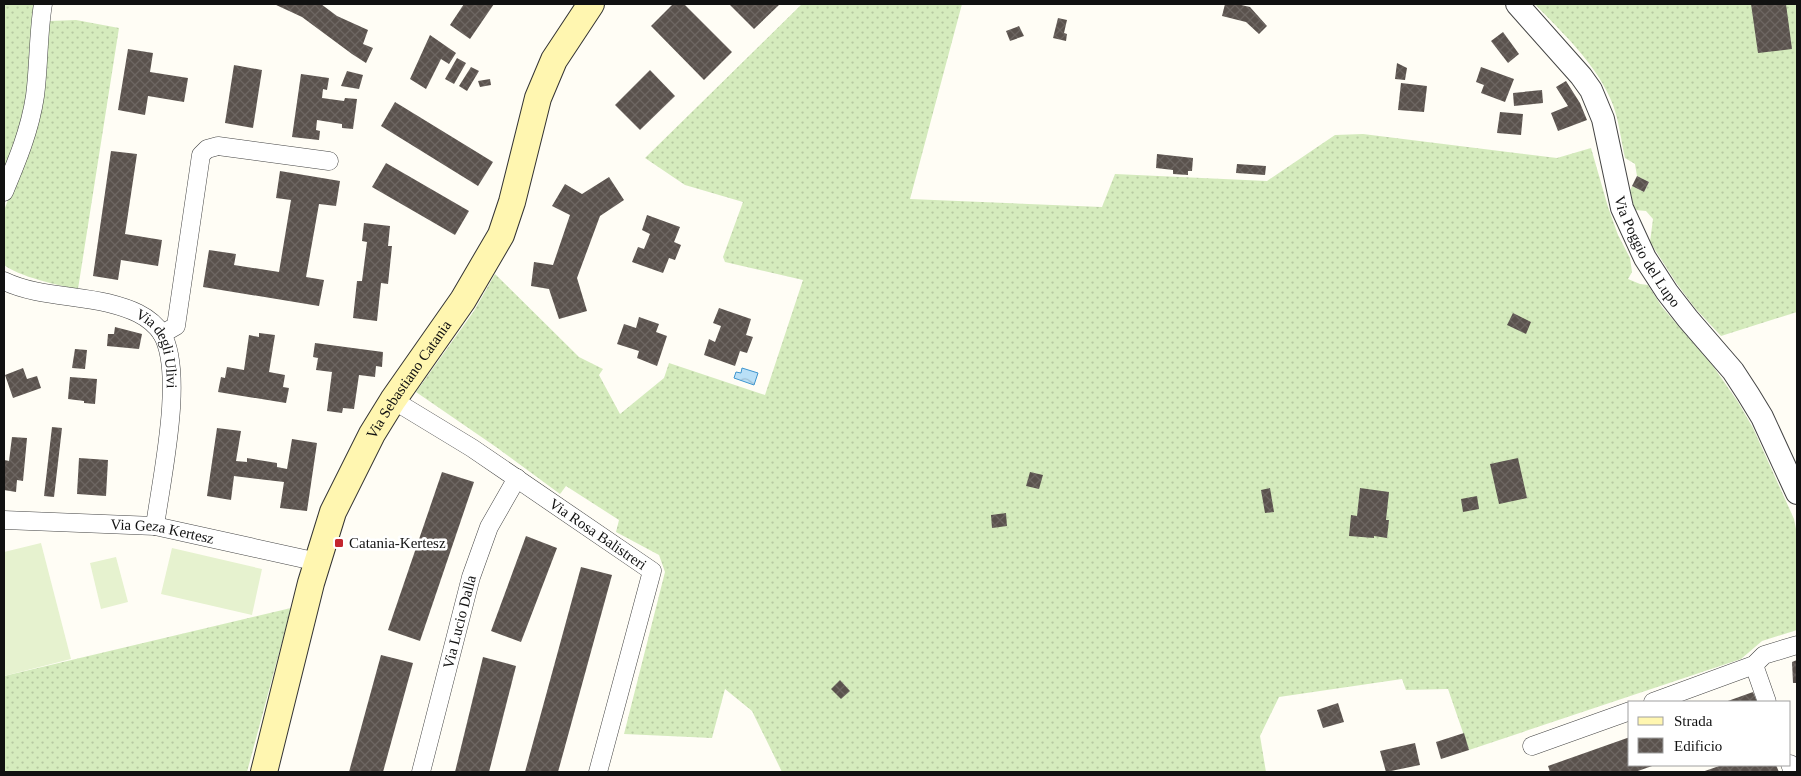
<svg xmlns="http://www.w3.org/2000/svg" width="1801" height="776" font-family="'Times New Roman',serif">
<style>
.grass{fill:url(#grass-dots)}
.pitch{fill:#e6f2cf}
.water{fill:url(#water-waves);stroke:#3f96cf}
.building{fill:url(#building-cross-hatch)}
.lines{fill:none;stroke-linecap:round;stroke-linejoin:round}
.minor-casing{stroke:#444;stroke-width:19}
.tertiary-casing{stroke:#444;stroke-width:24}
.secondary-casing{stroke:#333;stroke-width:28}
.minor{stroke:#fff;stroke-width:18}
.tertiary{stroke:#fff;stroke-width:22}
.secondary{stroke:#fff6b0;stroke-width:26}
.poi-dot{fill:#c4262e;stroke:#fff;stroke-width:2}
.labels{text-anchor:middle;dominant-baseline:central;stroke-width:5;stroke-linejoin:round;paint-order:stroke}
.street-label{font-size:15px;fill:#111;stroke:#fff}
.poi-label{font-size:15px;fill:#111;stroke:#fff;text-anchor:start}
</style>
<defs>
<pattern id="grass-dots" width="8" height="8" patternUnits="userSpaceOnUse" patternTransform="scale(1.25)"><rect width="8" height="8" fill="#d5ebbd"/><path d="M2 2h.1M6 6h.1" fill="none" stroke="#b6c8a1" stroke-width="1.8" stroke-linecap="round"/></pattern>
<pattern id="water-waves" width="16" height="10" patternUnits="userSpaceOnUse" patternTransform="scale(1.25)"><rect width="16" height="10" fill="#b9e0f7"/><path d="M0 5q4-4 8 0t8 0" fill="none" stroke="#9ebfd3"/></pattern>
<pattern id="building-cross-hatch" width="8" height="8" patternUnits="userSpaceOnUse" patternTransform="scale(1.25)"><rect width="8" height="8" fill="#5a524d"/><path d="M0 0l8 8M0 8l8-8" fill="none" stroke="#6d6662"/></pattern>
</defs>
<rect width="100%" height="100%" fill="#fffdf5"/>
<!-- grass -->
<g class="grass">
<polygon points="4,4 35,4 33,50 23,128 4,174"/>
<polygon points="802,4 962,4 910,199 1102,207 1115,174 1267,181 1335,135 1363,134 1557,158 1591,148 1608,207 1618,235 1630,258 1632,272 1628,279 1640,284 1648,285 1662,307 1713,366 1738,402 1753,428 1794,519 1797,534 1797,630 1762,641 1741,659 1469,750 1448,689 1406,690 1402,679 1279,697 1260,736 1266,772 782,772 752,711 725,689 712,738 624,734 665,572 659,555 616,532 619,520 566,486 560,494 496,447 416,392 474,311 495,274 579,357 603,369 599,375 620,414 664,378 669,363 765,395 803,280 725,262 723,257 743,202 685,185 645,158"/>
<path d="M1535,4H1797V312L1721,336L1695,308L1677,284L1650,242L1653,219L1646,211L1635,210L1630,191L1632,186L1644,192L1649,182L1637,176L1635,164L1625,158C1621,140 1619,121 1613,105C1598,65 1563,34 1535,4Z"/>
<path d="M76,20L119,28L78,289C59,286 18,276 4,265L5,208L20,167L48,29L50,21Z"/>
<polygon points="291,608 247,772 4,772 4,676"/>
</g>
<!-- pitch -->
<g class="pitch">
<polygon points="41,543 71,659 4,676 4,552"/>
<polygon points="172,548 262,569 252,615 161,594"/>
<polygon points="116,557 128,602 101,609 90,563"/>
</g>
<!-- water -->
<polygon class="water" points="742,368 758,373 754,385 734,378 736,372 741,373"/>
<!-- building -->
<g class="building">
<polygon points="274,4 321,4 337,16 368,30 363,44 373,48 366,63 352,54 302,17"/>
<polygon points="464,4 494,4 470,39 450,25"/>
<polygon points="673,4 684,4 732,52 704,80 651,26"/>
<polygon points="729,4 780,4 754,29"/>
<polygon points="1225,4 1237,4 1250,7 1267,26 1259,34 1246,22 1222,16"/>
<polygon points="1751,4 1786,4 1792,49 1758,53"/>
<polygon points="1058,18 1067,20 1064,33 1067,34 1066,41 1053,38"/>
<polygon points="1019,26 1024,36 1010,41 1006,31"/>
<polygon points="1503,32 1519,54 1508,63 1491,41"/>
<polygon points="430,35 456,53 449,64 441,59 426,89 410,79"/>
<polygon points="128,49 153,53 150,72 188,78 184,102 148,96 145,115 118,110"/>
<polygon points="457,58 466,63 454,84 445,79"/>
<polygon points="1397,63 1407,68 1405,80 1395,79"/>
<polygon points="234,65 262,70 253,128 225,123"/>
<polygon points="471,67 479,71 467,91 459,86"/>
<polygon points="1481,67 1514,79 1505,102 1481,93 1484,85 1476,82"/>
<polygon points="650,70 675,96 640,130 615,105"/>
<polygon points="347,71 363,75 359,89 341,86"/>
<polygon points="301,74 329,78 327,90 323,89 322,98 344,101 345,98 357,99 353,129 342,128 342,124 317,120 316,130 320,131 319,140 292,137"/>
<polygon points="490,79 491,85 480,87 478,81"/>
<polygon points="1566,81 1580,103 1587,120 1558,131 1551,113 1568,106 1556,87"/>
<polygon points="1401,83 1427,86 1424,112 1398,110"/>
<polygon points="1542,90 1543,103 1514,106 1513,93"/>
<polygon points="395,102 493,162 478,186 381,126"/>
<polygon points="1500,112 1523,114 1521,135 1497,133"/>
<polygon points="111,151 137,154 125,234 162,240 158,266 121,260 118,280 93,276"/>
<polygon points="1157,154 1193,158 1192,171 1188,171 1188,175 1173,174 1173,170 1156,168"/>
<polygon points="386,163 469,211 455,235 372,187"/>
<polygon points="1237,164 1266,166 1265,175 1236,173"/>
<polygon points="280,171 340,181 336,206 319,204 306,277 324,280 319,306 203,287 209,250 236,254 234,265 279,272 291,200 276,198"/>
<polygon points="1637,176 1649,182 1644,192 1632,186"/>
<polygon points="609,177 624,200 600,216 577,278 587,311 559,319 549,289 531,286 534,262 553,265 570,215 552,206 565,184 582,194"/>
<polygon points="647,215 680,227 674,242 681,245 675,260 669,258 663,273 632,262 638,247 644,249 650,234 642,230"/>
<polygon points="364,223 390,226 388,246 392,246 388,284 381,283 377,321 353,318 357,281 362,281 367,242 362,241"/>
<polygon points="719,308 751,319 746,335 753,337 747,353 740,351 735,366 704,355 709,339 715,342 721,326 713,323"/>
<polygon points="1513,313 1531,322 1526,334 1507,325"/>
<polygon points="639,317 659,324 656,332 667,336 657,366 637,358 639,351 617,344 624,324 636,328"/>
<polygon points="115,327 142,334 139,349 107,346 108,334 114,334"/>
<polygon points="259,333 275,335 269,372 285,375 283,387 289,388 286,403 218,392 221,377 225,378 227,367 244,370 249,335 259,337"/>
<polygon points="315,343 383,352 382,367 376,366 375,377 359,375 354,409 343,408 342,413 327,411 332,372 316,370 318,358 313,357"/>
<polygon points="75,349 87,350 85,369 72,368"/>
<polygon points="23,368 27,379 37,376 41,388 13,398 5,375"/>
<polygon points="70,377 97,379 95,404 84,403 84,401 68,399"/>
<polygon points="52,427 62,428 54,497 44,496"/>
<polygon points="217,428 241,431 236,461 247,462 247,458 277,463 277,467 287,469 292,439 317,443 307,511 280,508 284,482 234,476 231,500 207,496"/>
<polygon points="12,437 27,438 23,481 17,480 16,492 4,490 4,460 9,461"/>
<polygon points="79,458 108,460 106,496 77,494"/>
<polygon points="1518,458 1527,498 1499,504 1490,464"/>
<polygon points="442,472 474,482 420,641 388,630"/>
<polygon points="1030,472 1043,475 1039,489 1026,486"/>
<polygon points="1270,488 1274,512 1265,513 1261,490"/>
<polygon points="1360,488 1389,492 1386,520 1389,520 1387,538 1374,536 1374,538 1349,536 1351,515 1357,516"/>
<polygon points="1477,496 1479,509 1463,512 1461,499"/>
<polygon points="1006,513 1007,526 992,528 991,515"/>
<polygon points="526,536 557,548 521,642 491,631"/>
<polygon points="581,567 612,575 558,772 525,772"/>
<polygon points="381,655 413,663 383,772 349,772"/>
<polygon points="483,657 516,666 489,772 455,772"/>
<polygon points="1797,660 1797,683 1793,683 1792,662"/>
<polygon points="840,680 850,691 841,699 831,689"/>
<polygon points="1753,692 1757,702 1725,702"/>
<polygon points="1338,703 1344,722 1323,728 1317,710"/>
<polygon points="1464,733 1469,750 1441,759 1436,742"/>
<polygon points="1630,737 1630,765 1655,765 1635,772 1550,772 1548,766"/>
<polygon points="1415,743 1420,765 1386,772 1380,751"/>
<polygon points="1722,765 1776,765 1779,772 1702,772"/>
</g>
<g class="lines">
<!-- minor casing -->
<g class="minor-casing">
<g id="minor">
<path d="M4,192C17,161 30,130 35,96C39,66 38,34 43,4"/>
<path id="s1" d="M4,281C35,296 74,295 108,303C128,308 150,315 162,334C185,374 161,480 155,526"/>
<polyline points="162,334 176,326 201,155 207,149 218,146 329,161"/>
<path id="s2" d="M393,400L472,448L652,571L598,772"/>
<path id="s3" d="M4,520L155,526L318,562"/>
<polyline points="1754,665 1767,702"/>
<polyline points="1653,702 1754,665 1764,655 1797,645"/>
<polyline points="1532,746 1630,711"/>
<polyline points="1790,764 1793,772"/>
<path id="s4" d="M421,772L471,577L489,527L517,478"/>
</g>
</g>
<!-- tertiary casing -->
<g class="tertiary-casing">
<g id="tertiary">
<path id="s5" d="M1517,4L1581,76L1591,90L1603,119L1622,208L1645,258L1667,292L1688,319L1733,371L1748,394L1762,417L1797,493"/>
</g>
</g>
<!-- secondary casing -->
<g class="secondary-casing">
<g id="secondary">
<path id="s6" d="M264,772L311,583L333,512L372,434L393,400L463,300L501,235L512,202L538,98L554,60L591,4"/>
</g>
</g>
<!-- minor -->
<use href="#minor" class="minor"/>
<!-- tertiary -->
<use href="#tertiary" class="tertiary"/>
<!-- secondary -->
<use href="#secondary" class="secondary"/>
</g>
<!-- markers -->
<rect class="poi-dot" x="334" y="538" width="10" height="10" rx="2.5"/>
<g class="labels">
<!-- street labels -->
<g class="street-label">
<text stroke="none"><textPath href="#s5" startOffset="286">Via Poggio del Lupo</textPath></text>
<text stroke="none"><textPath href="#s1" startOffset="182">Via degli Ulivi</textPath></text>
<text stroke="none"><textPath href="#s6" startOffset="422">Via Sebastiano Catania</textPath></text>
<text stroke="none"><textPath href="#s3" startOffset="159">Via Geza Kertesz</textPath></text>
<text stroke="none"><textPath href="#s2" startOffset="245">Via Rosa Balistreri</textPath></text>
<text stroke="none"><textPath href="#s4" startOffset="155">Via Lucio Dalla</textPath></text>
</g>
<!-- poi labels -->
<g class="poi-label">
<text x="349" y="543">Catania-Kertesz</text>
</g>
</g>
<!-- border -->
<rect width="1801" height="776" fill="none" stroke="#111111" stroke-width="10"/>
<!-- legend -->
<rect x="1628" y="701" width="162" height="65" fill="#ffffff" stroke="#a0a0a0"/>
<rect x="1638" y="717" width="25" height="8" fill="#fff6b0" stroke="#a0a0a0"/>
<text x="1674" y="726" font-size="15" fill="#111111">Strada</text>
<rect x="1638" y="738" width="25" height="15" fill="url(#building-cross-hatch)" stroke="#a0a0a0"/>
<text x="1674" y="751" font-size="15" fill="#111111">Edificio</text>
</svg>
